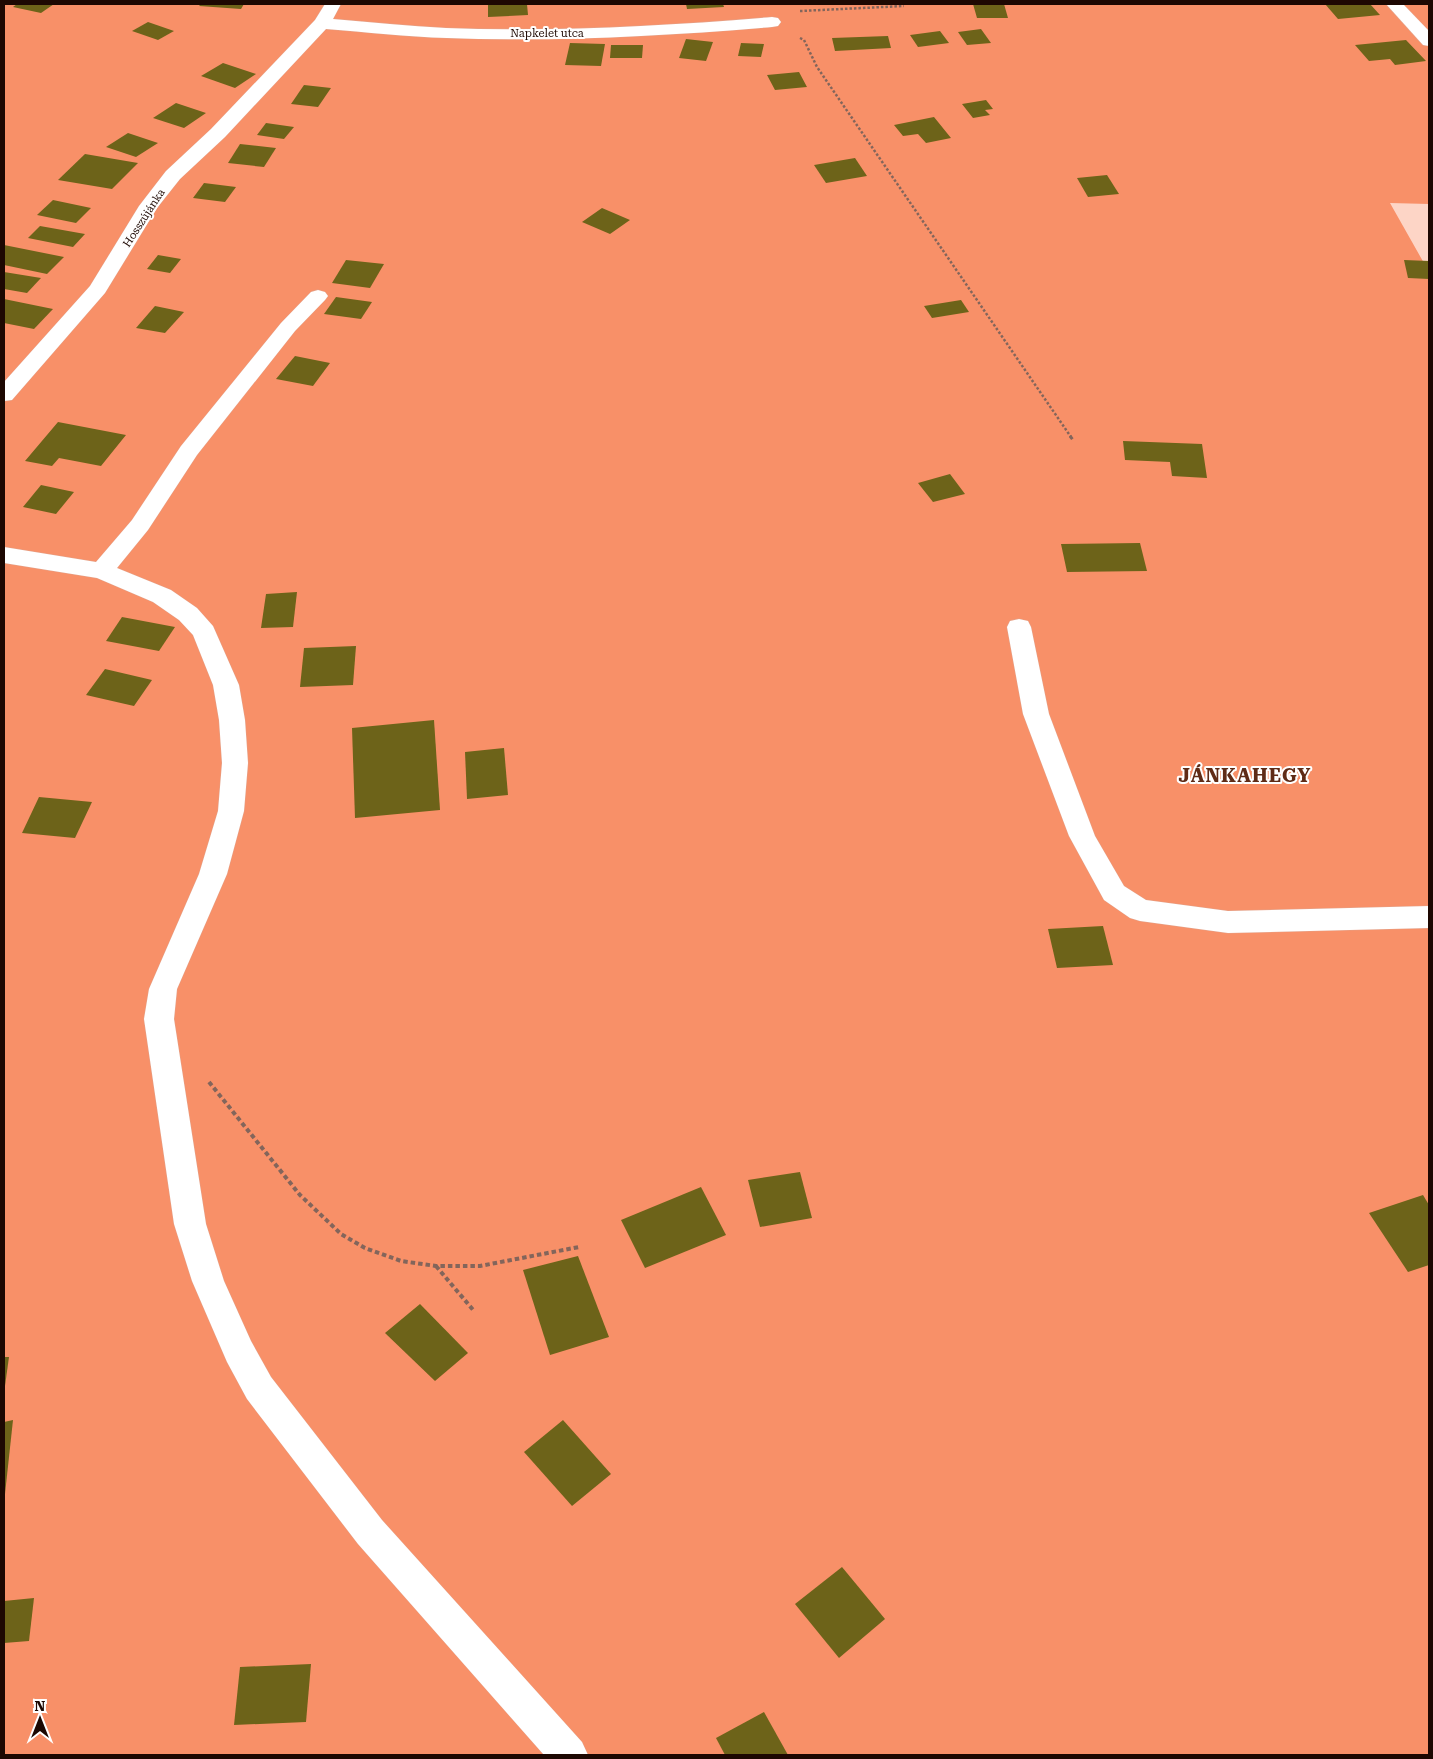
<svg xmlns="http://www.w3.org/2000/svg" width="1433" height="1759" font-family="'Roboto Serif',serif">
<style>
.green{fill:#f89068}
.building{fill:#6d6319}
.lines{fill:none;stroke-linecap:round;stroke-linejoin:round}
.street-casing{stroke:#e2a28a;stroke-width:1}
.path-far2{stroke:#83655b;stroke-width:2.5;stroke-dasharray:2.5 2;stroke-linecap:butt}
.path-far1{stroke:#83655b;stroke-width:3;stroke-dasharray:4 2.5;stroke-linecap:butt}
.path{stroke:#83655b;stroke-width:4;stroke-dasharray:4.5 3;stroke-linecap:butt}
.street{fill:#fff;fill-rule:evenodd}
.labels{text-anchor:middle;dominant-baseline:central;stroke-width:4;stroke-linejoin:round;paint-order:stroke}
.far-street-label{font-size:11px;fill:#1d0802;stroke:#fff}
.district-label{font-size:19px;font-weight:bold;letter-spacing:1px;fill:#5f2b16;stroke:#fff}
</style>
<rect width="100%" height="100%" fill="#fdd5c6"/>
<!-- green -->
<polygon class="green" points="4,4 1429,4 1429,204 1390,203 1429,272 1429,1755 4,1755"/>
<!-- building -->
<g class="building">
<polygon points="17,4 54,4 41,13 13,7"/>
<polygon points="201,4 244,4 241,9 199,6"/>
<polygon points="527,4 528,15 488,17 488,5"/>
<polygon points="686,4 723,4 724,7 687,9"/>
<polygon points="973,4 1004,4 1008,18 977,18"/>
<polygon points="1325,4 1370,4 1380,15 1338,19"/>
<polygon points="148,22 174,31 158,40 132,31"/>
<polygon points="981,29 991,43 967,45 958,32"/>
<polygon points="940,31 949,43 918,47 910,35"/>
<polygon points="888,36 891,48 835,51 832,38"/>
<polygon points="686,39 713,42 706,61 679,58"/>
<polygon points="1406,40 1426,61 1395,65 1390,59 1369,61 1355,45"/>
<polygon points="570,43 605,44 601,66 565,65"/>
<polygon points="741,43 764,44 761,57 738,56"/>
<polygon points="611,45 643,45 642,58 610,58"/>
<polygon points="223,63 256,74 235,88 201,76"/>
<polygon points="799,72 807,87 775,90 767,75"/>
<polygon points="304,85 331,88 318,107 291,104"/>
<polygon points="986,100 993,109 985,110 990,115 973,118 962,104"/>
<polygon points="176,103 206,113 184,128 153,118"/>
<polygon points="934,117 951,138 926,143 918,134 903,136 894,125"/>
<polygon points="266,123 294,127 284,139 257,135"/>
<polygon points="128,133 158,143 136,157 106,147"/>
<polygon points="240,144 276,148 264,167 228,163"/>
<polygon points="85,154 138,163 112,189 58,180"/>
<polygon points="855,158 867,176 826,183 814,165"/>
<polygon points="1107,175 1119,194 1088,197 1077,178"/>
<polygon points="204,183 236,187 225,202 193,198"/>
<polygon points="53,200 91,208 76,223 37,215"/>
<polygon points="602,208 630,220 610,234 582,222"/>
<polygon points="40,226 85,234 73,247 28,238"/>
<polygon points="4,245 64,257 47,274 4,265"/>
<polygon points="158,255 181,259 170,273 147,269"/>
<polygon points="346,260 384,264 370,288 332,283"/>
<polygon points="1404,260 1429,261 1429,279 1408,278"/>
<polygon points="4,272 41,278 27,293 4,289"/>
<polygon points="336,297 372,302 361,319 324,314"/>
<polygon points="4,299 53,309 34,329 4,323"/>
<polygon points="961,300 969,312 932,318 924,306"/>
<polygon points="155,306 184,312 165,333 136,328"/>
<polygon points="295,356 330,363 313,386 276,379"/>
<polygon points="58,422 126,435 101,466 59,458 52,466 25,461"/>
<polygon points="1123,441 1202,444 1207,478 1172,476 1170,462 1125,460"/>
<polygon points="950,474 965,494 933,502 918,483"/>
<polygon points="41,485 74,492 56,514 23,507"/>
<polygon points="1140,543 1147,571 1067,572 1061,544"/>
<polygon points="297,592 293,627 261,628 266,594"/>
<polygon points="122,617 175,627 159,651 106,641"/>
<polygon points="356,646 353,685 300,687 304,648"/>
<polygon points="105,669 152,680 134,706 86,695"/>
<polygon points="434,720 440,810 355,818 352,728"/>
<polygon points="504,748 508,795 467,799 465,752"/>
<polygon points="39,797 92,802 75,838 22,833"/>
<polygon points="1103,926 1113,965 1057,968 1048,929"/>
<polygon points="800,1172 812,1218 760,1227 748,1180"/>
<polygon points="701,1187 726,1235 645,1268 621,1220"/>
<polygon points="1423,1195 1429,1205 1429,1265 1408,1272 1369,1213"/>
<polygon points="578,1256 609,1337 550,1355 523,1270"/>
<polygon points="420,1304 468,1353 435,1381 385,1333"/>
<polygon points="4,1357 9,1357 5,1386 4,1386"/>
<polygon points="13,1420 5,1494 4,1494 4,1422"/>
<polygon points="563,1420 611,1474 572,1506 524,1452"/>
<polygon points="842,1567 885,1619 839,1658 795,1604"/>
<polygon points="34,1598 29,1641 4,1643 4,1601"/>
<polygon points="311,1664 306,1722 234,1725 240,1667"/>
<polygon points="764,1712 788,1755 725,1755 716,1738"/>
</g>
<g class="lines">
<!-- street casing -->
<g class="street-casing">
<g id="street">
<path d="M325,4H341L333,19C371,22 409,26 446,28C555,32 664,26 772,17L778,18L781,22L778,26L772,27C664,36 556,42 447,38C407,37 366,32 326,29L225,137L180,179L157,208L105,293L12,400L4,401V382L90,286L139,206L166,171L211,129L315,20Z"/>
<polygon points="1386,4 1403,4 1429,31 1429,46 1423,45"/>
<polygon points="318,290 325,292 328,296 325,300 295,331 197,455 148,530 117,568 171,590 197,608 213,626 239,685 245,720 248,763 244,811 227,874 177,989 174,1019 206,1224 224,1281 251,1341 271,1377 382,1520 582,1742 588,1755 544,1755 358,1544 247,1399 227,1362 192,1281 174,1224 144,1019 149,989 199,874 218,811 222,763 219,720 213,685 193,635 179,620 153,602 97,578 4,563 4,547 96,562 132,520 181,446 281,323 311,292"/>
<polygon points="1019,619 1028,621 1031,627 1049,714 1095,836 1124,886 1146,900 1228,911 1429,906 1429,928 1228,933 1140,921 1130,918 1104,900 1069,836 1023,714 1007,627 1010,621"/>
</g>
</g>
<!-- path-far2 -->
<g class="path-far2">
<polyline points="800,11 904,6"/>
<polyline points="800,38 804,40 817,67 1071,437"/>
</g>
<!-- path-far1 -->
<polyline class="path-far1" points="1070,436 1073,440"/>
<!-- path -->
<g class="path">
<polyline points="209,1082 300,1195 341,1234 365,1248 401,1261 436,1266 480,1266 579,1247"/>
<polyline points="436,1266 474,1311"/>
</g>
<!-- street -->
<use href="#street" class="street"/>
</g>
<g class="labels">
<!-- far-street labels -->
<g class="far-street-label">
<text x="547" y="33">Napkelet utca</text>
<text transform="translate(144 218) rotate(-57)">Hosszújánka</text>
</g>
<!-- district labels -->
<g class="district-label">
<text x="1245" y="775">JÁNKAHEGY</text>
</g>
</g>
<!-- border -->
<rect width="1433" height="1759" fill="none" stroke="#1d0802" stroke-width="10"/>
<!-- north arrow -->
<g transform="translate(40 1719)" stroke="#ffffff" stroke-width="4" paint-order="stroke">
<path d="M0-4L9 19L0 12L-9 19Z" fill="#1d0802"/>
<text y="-8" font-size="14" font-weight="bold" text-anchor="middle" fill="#1d0802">N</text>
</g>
</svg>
